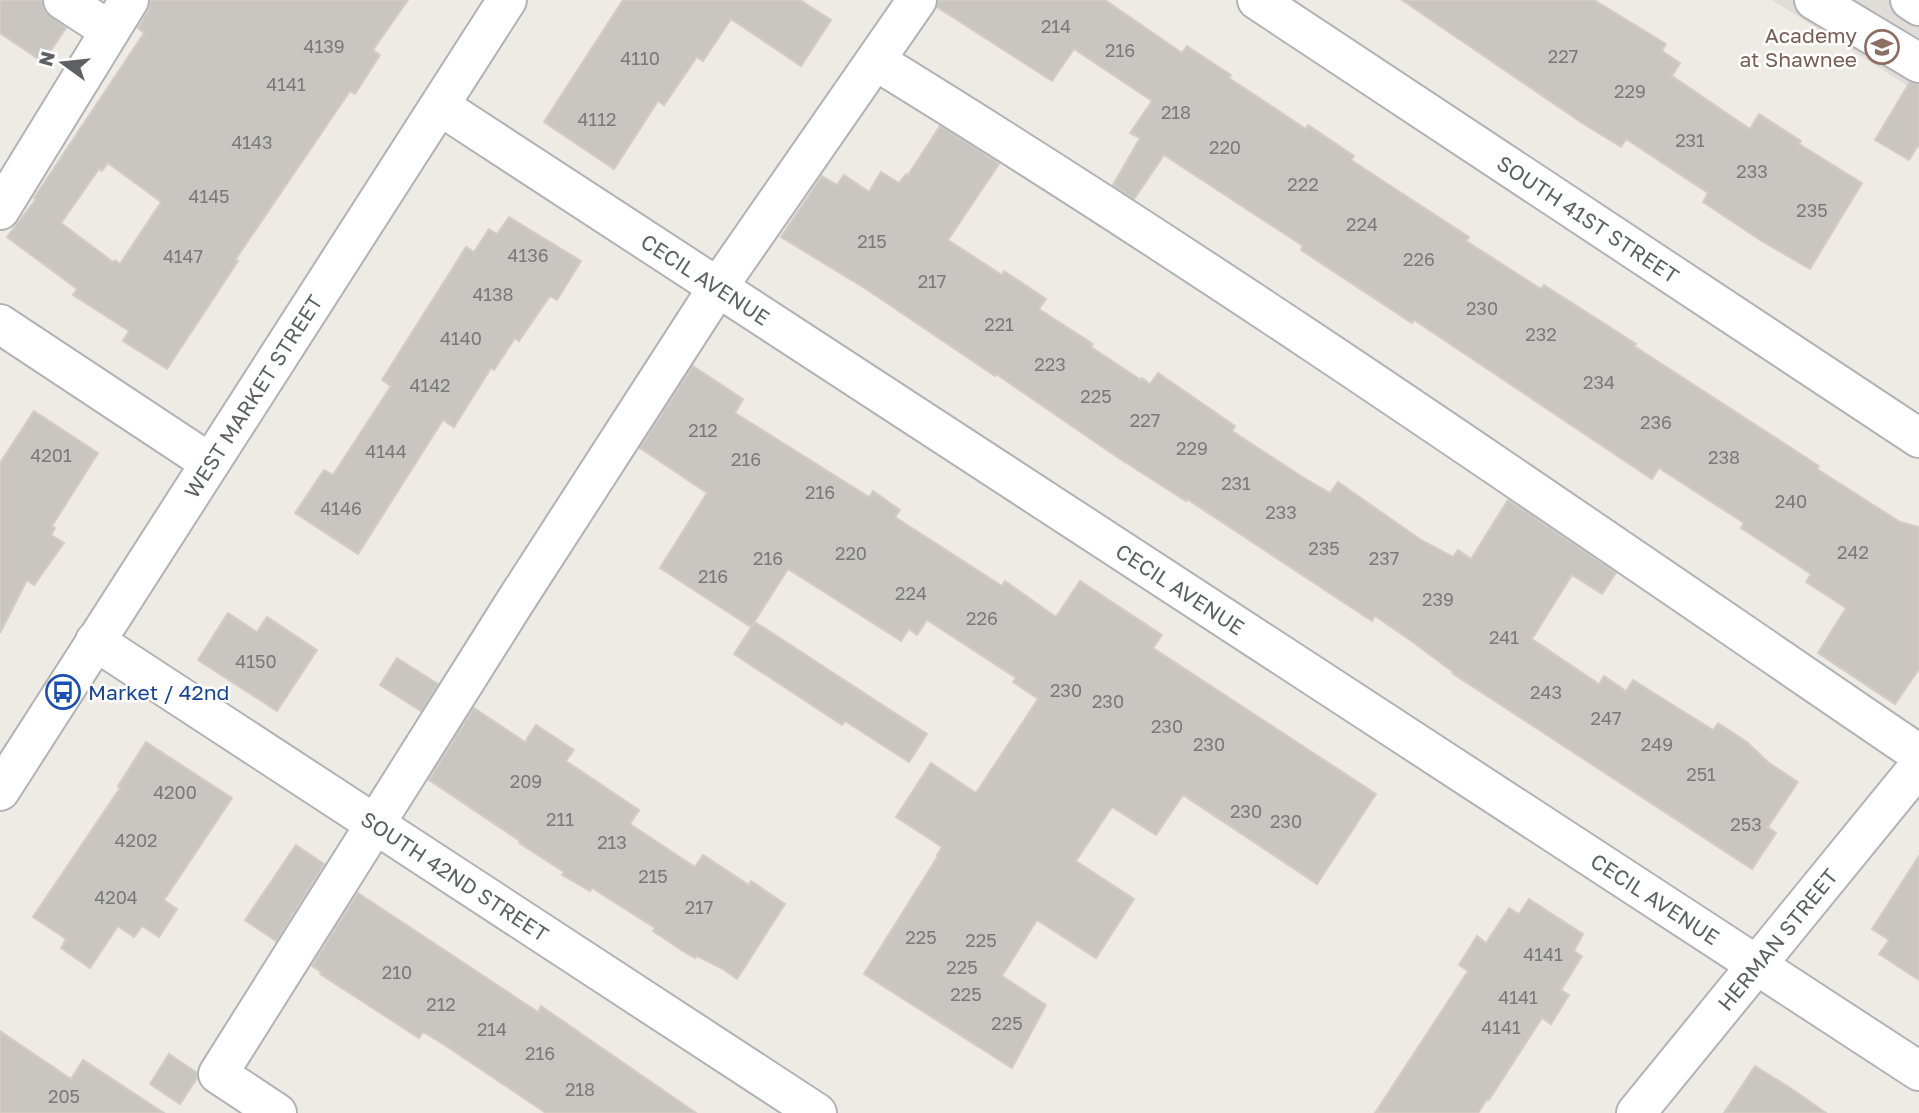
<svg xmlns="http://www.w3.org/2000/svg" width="1919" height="1113" font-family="'Golos Text',sans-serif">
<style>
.education{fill:#e0dcd7}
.building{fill:#c9c6c2;stroke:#d2ccc4;stroke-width:2;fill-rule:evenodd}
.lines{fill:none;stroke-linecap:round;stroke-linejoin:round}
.minor-casing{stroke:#b0b3b6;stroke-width:42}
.minor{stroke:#fff;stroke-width:38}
.labels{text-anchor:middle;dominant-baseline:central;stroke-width:5;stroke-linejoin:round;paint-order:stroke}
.number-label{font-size:18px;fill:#787a7c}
.education-label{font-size:21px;fill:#785e54;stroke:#fff;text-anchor:end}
.street-label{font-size:21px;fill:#5d6164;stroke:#fff}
.transit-label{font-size:21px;fill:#164399;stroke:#fff;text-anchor:start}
</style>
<rect width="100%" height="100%" fill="#eeebe5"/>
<!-- education -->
<polygon class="education" points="1772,0 1919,0 1919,93"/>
<!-- building -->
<g class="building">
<polygon points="0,0 41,0 44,10 66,28 43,62 0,33"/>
<path d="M151,0H408L373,50L380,55L355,94L350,91L280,194L235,260L238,261L167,369L123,341L129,331L73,295L77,289L7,237L36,199L34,198L144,33L138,28L148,11ZM108,163L161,202L120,264L115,260L113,262L61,223L99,169L102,171Z"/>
<polygon points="623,0 800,0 831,20 801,66 731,19 703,61 697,57 664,105 658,101 614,169 544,122"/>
<polygon points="939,0 1105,0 1182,53 1187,46 1231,75 1229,78 1306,129 1308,125 1338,145 1354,156 1351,160 1469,237 1466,241 1541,289 1544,285 1636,344 1634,346 1819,466 1817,469 1900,522 1919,527 1919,669 1895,704 1818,653 1846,608 1806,582 1811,574 1741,528 1744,523 1659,468 1652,479 1414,320 1412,323 1301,250 1303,246 1164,155 1134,199 1113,185 1140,138 1130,133 1152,101 1074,49 1052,81 937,7"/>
<polygon points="1402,0 1594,0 1666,44 1662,51 1680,63 1672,76 1750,129 1759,114 1801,141 1799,144 1862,183 1810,269 1760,240 1703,202 1708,193 1626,139 1621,147 1582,123"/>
<polygon points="1910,82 1919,85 1919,144 1909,160 1875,140"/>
<polygon points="940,126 999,164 948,240 1002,275 1004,271 1046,299 1039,309 1093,344 1091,347 1141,380 1142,378 1150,384 1158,373 1235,426 1232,431 1304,478 1330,493 1338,482 1421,540 1453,557 1458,550 1471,559 1508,500 1616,573 1602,594 1572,575 1532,639 1599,684 1604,676 1626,691 1633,680 1713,730 1718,723 1747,742 1769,763 1798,782 1768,827 1776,833 1752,869 1452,673 1453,672 1410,640 1375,616 1372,621 1187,499 1186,501 1117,457 996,374 995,376 866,289 781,237 822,176 837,185 844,175 869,192 881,172 899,183 906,174 908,175"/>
<polygon points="509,217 581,261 557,300 550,296 519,341 515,338 494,370 491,368 454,427 443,420 358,554 295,513 324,470 333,475 391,386 382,380 466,247 474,252 489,229 497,234"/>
<polygon points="693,366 743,399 735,413 869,497 873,491 900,510 895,517 1002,586 1005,581 1056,617 1080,581 1162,635 1153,648 1376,794 1317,884 1183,795 1156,835 1112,807 1076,861 1134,899 1096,958 1037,920 1002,976 1046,1005 1012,1068 864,974 938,856 937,855 942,847 896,817 931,763 976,793 1038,699 1013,682 1016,678 927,620 917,635 909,629 901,641 788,569 751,627 660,568 707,493 640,448"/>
<polygon points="34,411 98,453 52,526 55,528 51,535 64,543 34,585 27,580 0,633 0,463"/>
<polygon points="228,613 257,632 267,617 317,650 277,711 198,660"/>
<polygon points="755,622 927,734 909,762 845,721 842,725 734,654"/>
<polygon points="397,658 438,684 421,711 380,685"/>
<polygon points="474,708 525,742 536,725 574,750 566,761 639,810 630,824 695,867 703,855 749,885 751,881 785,904 737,979 723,969 697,956 695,958 681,950 653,931 655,928 592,888 590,891 562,875 564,872 519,843 520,841 429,780"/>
<polygon points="146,742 232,798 164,900 177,909 159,937 142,926 134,937 118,926 90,968 61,948 66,939 33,917 120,788 118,786"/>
<polygon points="296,845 324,864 276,941 245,920"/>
<polygon points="1919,856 1919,980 1879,954 1889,940 1872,929"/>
<polygon points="358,893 538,1012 541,1006 696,1113 546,1113 440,1042 423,1032 419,1038 320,974 321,972 312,966"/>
<polygon points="1529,899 1583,934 1574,951 1582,956 1561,990 1569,995 1551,1024 1542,1018 1489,1100 1487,1099 1478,1113 1375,1113 1468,971 1459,965 1477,936 1486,943 1509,908 1519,914"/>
<polygon points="0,1031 71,1079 83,1060 164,1113 0,1113"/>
<polygon points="169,1054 196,1072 197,1078 180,1104 150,1084"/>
<polygon points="1755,1066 1795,1091 1826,1113 1724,1113"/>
</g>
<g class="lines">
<!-- minor casing -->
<g class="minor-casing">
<g id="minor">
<polyline points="63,0 109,30"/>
<path id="s1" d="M1257,0L1919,438"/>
<polyline points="1814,0 1919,63"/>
<polyline points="1910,0 1919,6"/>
<path d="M876,61C1232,280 1574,519 1919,754"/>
<path id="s2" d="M440,106L1919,1071"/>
<polyline points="0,210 129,0"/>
<polyline points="0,324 210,463"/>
<path id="s3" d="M95,641L817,1113"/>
<path id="s4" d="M0,791L507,0"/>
<polyline points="277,1113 218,1074 513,605 718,287 917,0"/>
<path id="s5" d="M1636,1113L1919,766"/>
</g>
</g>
<!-- minor -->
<use href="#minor" class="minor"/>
</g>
<!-- icons -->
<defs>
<g id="school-ring" transform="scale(1.75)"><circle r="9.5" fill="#fff" stroke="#8d6e63" stroke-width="1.5"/><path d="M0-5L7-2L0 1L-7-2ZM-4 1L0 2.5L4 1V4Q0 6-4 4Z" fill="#8d6e63"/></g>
<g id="bus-ring" transform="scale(1.75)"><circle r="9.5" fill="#fff" stroke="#1a4fb4" stroke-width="1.5"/><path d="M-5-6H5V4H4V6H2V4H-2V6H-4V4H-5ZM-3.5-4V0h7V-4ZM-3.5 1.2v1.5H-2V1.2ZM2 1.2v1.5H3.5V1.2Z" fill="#1a4fb4"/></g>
</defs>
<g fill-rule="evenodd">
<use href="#school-ring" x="1882" y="47"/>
<use href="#bus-ring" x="63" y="692"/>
</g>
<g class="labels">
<!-- number labels -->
<g class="number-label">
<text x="1056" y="26">214</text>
<text x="324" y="46">4139</text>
<text x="1120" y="50">216</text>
<text x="1563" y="56">227</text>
<text x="640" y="58">4110</text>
<text x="286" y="84">4141</text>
<text x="1630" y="91">229</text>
<text x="1176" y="112">218</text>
<text x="597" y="119">4112</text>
<text x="1690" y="140">231</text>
<text x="252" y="142">4143</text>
<text x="1225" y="147">220</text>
<text x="1752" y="171">233</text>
<text x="1303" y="184">222</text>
<text x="209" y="196">4145</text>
<text x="1812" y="210">235</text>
<text x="1362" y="224">224</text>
<text x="872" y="241">215</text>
<text x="528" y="255">4136</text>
<text x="183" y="256">4147</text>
<text x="1419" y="259">226</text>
<text x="932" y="281">217</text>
<text x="493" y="294">4138</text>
<text x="1482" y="308">230</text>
<text x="999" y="324">221</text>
<text x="1541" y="334">232</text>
<text x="461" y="338">4140</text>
<text x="1050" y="364">223</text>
<text x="1599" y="382">234</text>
<text x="430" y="385">4142</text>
<text x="1096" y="396">225</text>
<text x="1145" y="420">227</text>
<text x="1656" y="422">236</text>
<text x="703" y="430">212</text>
<text x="1192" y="448">229</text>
<text x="386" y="451">4144</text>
<text x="51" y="455">4201</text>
<text x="1724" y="457">238</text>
<text x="746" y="459">216</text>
<text x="1236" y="483">231</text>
<text x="820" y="492">216</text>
<text x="1791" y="501">240</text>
<text x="341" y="508">4146</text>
<text x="1281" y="512">233</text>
<text x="1324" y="548">235</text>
<text x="1853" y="552">242</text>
<text x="851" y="553">220</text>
<text x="768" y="558">216</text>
<text x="1384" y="558">237</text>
<text x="713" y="576">216</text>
<text x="911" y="593">224</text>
<text x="1438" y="599">239</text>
<text x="982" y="618">226</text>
<text x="1504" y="637">241</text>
<text x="256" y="661">4150</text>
<text x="1066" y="690">230</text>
<text x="1546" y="692">243</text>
<text x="1108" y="701">230</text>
<text x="1606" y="718">247</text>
<text x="1167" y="726">230</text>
<text x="1209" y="744">230</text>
<text x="1657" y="744">249</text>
<text x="1701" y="774">251</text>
<text x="526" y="781">209</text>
<text x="175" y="792">4200</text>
<text x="1246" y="811">230</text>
<text x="560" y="819">211</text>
<text x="1286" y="821">230</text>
<text x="1746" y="824">253</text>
<text x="136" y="840">4202</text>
<text x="612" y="842">213</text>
<text x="653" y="876">215</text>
<text x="116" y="897">4204</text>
<text x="699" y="907">217</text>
<text x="921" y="937">225</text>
<text x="981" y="940">225</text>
<text x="1543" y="954">4141</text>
<text x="962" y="967">225</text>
<text x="397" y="972">210</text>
<text x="966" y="994">225</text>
<text x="1518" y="997">4141</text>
<text x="441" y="1004">212</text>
<text x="1007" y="1023">225</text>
<text x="1501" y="1027">4141</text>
<text x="492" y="1029">214</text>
<text x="540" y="1053">216</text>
<text x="580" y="1089">218</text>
<text x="64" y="1096">205</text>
</g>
<!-- education labels -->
<g class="education-label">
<text x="1857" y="35">Academy<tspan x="1857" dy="24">at Shawnee</tspan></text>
</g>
<!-- street labels -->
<g class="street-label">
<text stroke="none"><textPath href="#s1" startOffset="397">SOUTH 41ST STREET</textPath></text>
<text stroke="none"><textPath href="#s2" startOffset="317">CECIL AVENUE</textPath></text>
<text stroke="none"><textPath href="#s4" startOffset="469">WEST MARKET STREET</textPath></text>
<text stroke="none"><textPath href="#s2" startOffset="884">CECIL AVENUE</textPath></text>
<text stroke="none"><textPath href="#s3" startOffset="430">SOUTH 42ND STREET</textPath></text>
<text stroke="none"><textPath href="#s2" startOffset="1451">CECIL AVENUE</textPath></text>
<text stroke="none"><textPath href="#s5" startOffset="224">HERMAN STREET</textPath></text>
</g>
<!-- transit labels -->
<g class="transit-label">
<text x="88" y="692">Market / 42nd</text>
</g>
</g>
<!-- north arrow -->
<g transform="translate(63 63) rotate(285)" stroke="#ffffff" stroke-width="5" paint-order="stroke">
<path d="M0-5L12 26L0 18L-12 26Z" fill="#5d6164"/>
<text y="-10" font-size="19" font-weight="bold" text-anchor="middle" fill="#5d6164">N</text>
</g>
</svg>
